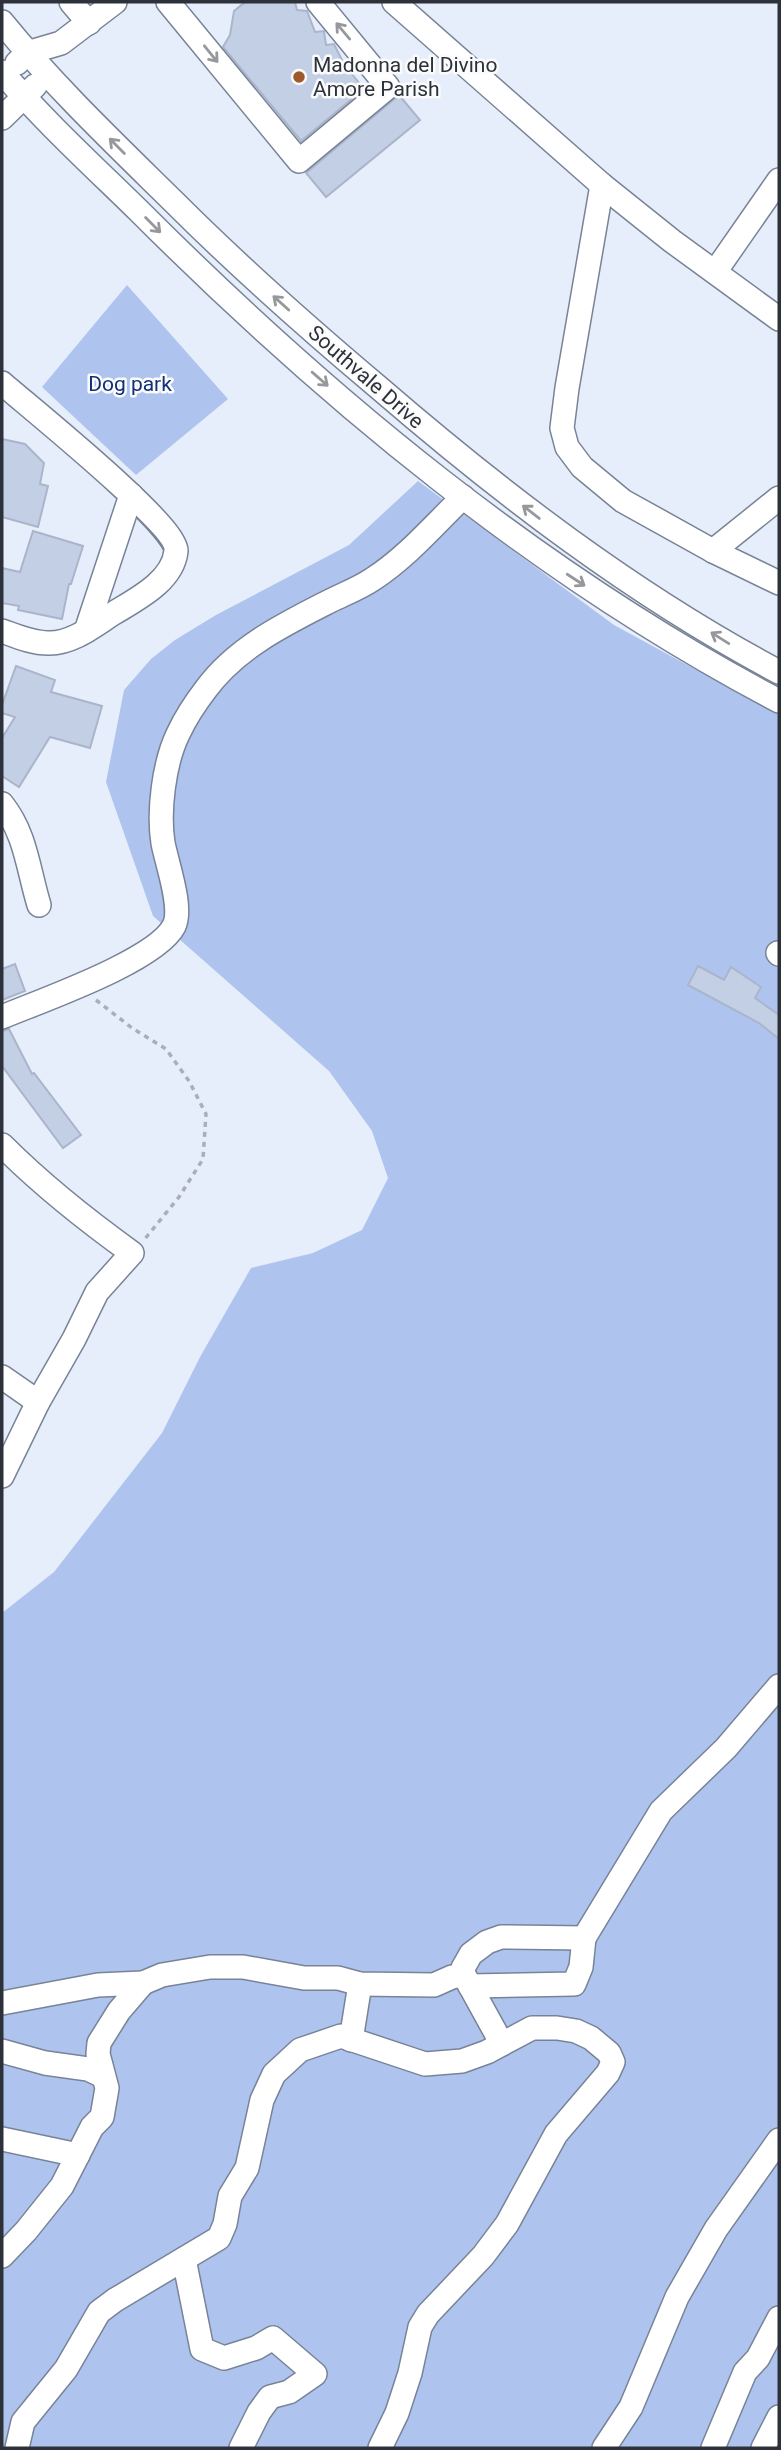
<svg xmlns="http://www.w3.org/2000/svg" width="781" height="2450" font-family="Roboto,sans-serif">
<style>
.green{fill:#aec4ee}
.building{fill:#c3cfe5;stroke:#aab5cb;stroke-width:2}
.lines{fill:none;stroke-linecap:round;stroke-linejoin:round}
.minor-casing{stroke:#788397;stroke-width:26}
.path{stroke:#a8afba;stroke-width:3.5;stroke-dasharray:5 5;stroke-linecap:butt}
.minor{stroke:#fff;stroke-width:23}
.oneway{stroke:#96989c}
.poi-dot{fill:#9e5a2a;stroke:#fbfbfb;stroke-width:2.5}
.labels{text-anchor:middle;dominant-baseline:central;stroke-width:5;stroke-linejoin:round;paint-order:stroke}
.poi-label{font-size:21px;fill:#2d323a;stroke:#fbfbfb;text-anchor:start}
.street-label{font-size:21px;fill:#2d323a;stroke:#fbfbfb}
.park-label{font-size:21px;fill:#123077;stroke:#fbfbfb}
</style>
<rect width="100%" height="100%" fill="#e7eefb"/>
<!-- green -->
<g class="green">
<polygon points="127,285 228,399 136,475 42,387"/>
<polygon points="418,481 614,625 779,715 779,2448 2,2448 2,1613 54,1572 162,1433 200,1357 251,1268 313,1253 362,1230 388,1178 372,1131 329,1071 153,916 106,782 124,690 151,659 175,640 216,615 349,545"/>
</g>
<!-- building -->
<g class="building">
<polygon points="245,2 295,2 297,10 307,11 315,32 324,31 326,45 334,44 344,64 364,89 301,141 223,47 230,35 234,11"/>
<polygon points="399,95 420,120 326,197 306,173"/>
<polygon points="2,439 25,444 44,463 40,484 48,486 38,527 2,517"/>
<polygon points="33,531 83,546 71,584 69,584 62,619 18,610 19,606 2,603 2,568 20,572"/>
<polygon points="16,666 55,680 51,692 102,706 90,748 50,737 19,787 2,776 2,738 15,717 2,713 2,705"/>
<polygon points="15,964 25,991 2,1000 2,969"/>
<polygon points="698,966 724,980 731,967 761,987 755,998 779,1015 779,1039 759,1023 688,985"/>
<polygon points="9,1029 32,1074 34,1073 81,1135 63,1148 2,1066 2,1031"/>
</g>
<g class="lines">
<!-- minor casing -->
<g class="minor-casing">
<g id="minor">
<polyline points="71,2 89,23"/>
<polyline points="168,2 299,161 388,87 318,2"/>
<polyline points="394,2 602,185 672,241 779,319"/>
<path d="M2,22C55,87 114,143 174,202C239,267 308,328 378,387C502,494 634,595 779,672"/>
<polyline points="17,63 27,53 61,43 115,2"/>
<path d="M2,72C44,121 93,166 139,211C329,401 541,576 779,701"/>
<polyline points="2,118 35,86"/>
<polyline points="602,185 567,388 562,428 567,447 582,467 623,501 713,551 779,583"/>
<polyline points="715,272 779,180"/>
<path d="M2,383C28,406 178,526 176,551C173,581 137,599 114,613C95,625 72,644 48,643C32,643 16,636 2,631"/>
<polyline points="713,551 779,498"/>
<polyline points="86,631 131,495"/>
<path d="M2,804C26,834 28,869 39,905"/>
<polyline points="778,953 779,954"/>
<path d="M2,1017C40,1001 156,961 174,926C183,908 167,864 163,843C158,811 164,763 178,734C185,719 196,702 206,689C237,647 285,624 330,601C344,594 360,588 373,579C407,557 434,525 463,497"/>
<path d="M2,1145C42,1185 86,1220 132,1253L97,1292L74,1339L38,1402L2,1476"/>
<polyline points="2,1377 38,1402"/>
<polyline points="464,1975 463,1968 471,1954 487,1942 501,1937 584,1938 661,1811 726,1748 779,1686"/>
<polyline points="143,1983 162,1975 210,1967 243,1967 304,1978 338,1978 360,1984 434,1985 452,1977 464,1975 502,2044"/>
<polyline points="470,1986 574,1984 581,1967 584,1938"/>
<polyline points="2,2003 98,1985 143,1983 119,2011 99,2043 98,2054 107,2088 102,2117 92,2127 62,2186 26,2231 2,2256"/>
<polyline points="351,2040 360,1984"/>
<polyline points="2,2051 45,2063 88,2069 103,2076"/>
<polyline points="2,2139 78,2155"/>
<polyline points="184,2259 202,2349 224,2358 256,2348 273,2338 315,2374 289,2392 270,2397 259,2412 241,2448"/>
<polyline points="17,2448 23,2422 66,2369 99,2312 115,2300 219,2238 225,2224 230,2196 247,2168 262,2100 274,2074 300,2050 341,2036 425,2064 462,2061 487,2052 532,2028 557,2028 576,2031 591,2038 609,2053 613,2062 608,2073 556,2134 507,2224 483,2256 428,2314 420,2327 410,2373 397,2413 380,2448"/>
<polyline points="604,2448 631,2407 677,2297 716,2229 779,2140"/>
<polyline points="713,2448 745,2372 758,2358 779,2318"/>
<polyline points="763,2448 779,2417"/>
</g>
</g>
<!-- path -->
<polyline class="path" points="96,1000 132,1028 166,1049 189,1081 206,1114 203,1159 179,1197 144,1240"/>
<!-- minor -->
<use href="#minor" class="minor"/>
</g>
<!-- one-way arrows -->
<defs><path id="oneway-shaft" d="M-6 0H5M1.5-3L5.5 0L1.5 3" fill="none" stroke-width="1.6" stroke-linecap="round" stroke-linejoin="round" transform="scale(1.75)"/></defs>
<g class="oneway">
<use href="#oneway-shaft" transform="translate(343 31) rotate(-130)"/>
<use href="#oneway-shaft" transform="translate(211 54) rotate(51)"/>
<use href="#oneway-shaft" transform="translate(117 146) rotate(-135)"/>
<use href="#oneway-shaft" transform="translate(153 225) rotate(45)"/>
<use href="#oneway-shaft" transform="translate(281 303) rotate(-138)"/>
<use href="#oneway-shaft" transform="translate(320 379) rotate(41)"/>
<use href="#oneway-shaft" transform="translate(531 512) rotate(-142)"/>
<use href="#oneway-shaft" transform="translate(576 580) rotate(33)"/>
<use href="#oneway-shaft" transform="translate(720 638) rotate(-148)"/>
</g>
<!-- markers -->
<circle class="poi-dot" cx="299" cy="77" r="7"/>
<g class="labels">
<!-- poi labels -->
<g class="poi-label">
<text x="313" y="65">Madonna del Divino<tspan x="313" dy="24">Amore Parish</tspan></text>
</g>
<!-- street labels -->
<g class="street-label">
<text transform="translate(366 377) rotate(41)">Southvale Drive</text>
</g>
<!-- park labels -->
<g class="park-label">
<text x="130" y="384">Dog park</text>
</g>
</g>
<!-- border -->
<rect width="781" height="2450" fill="none" stroke="#2d323a" stroke-width="7"/>
</svg>
